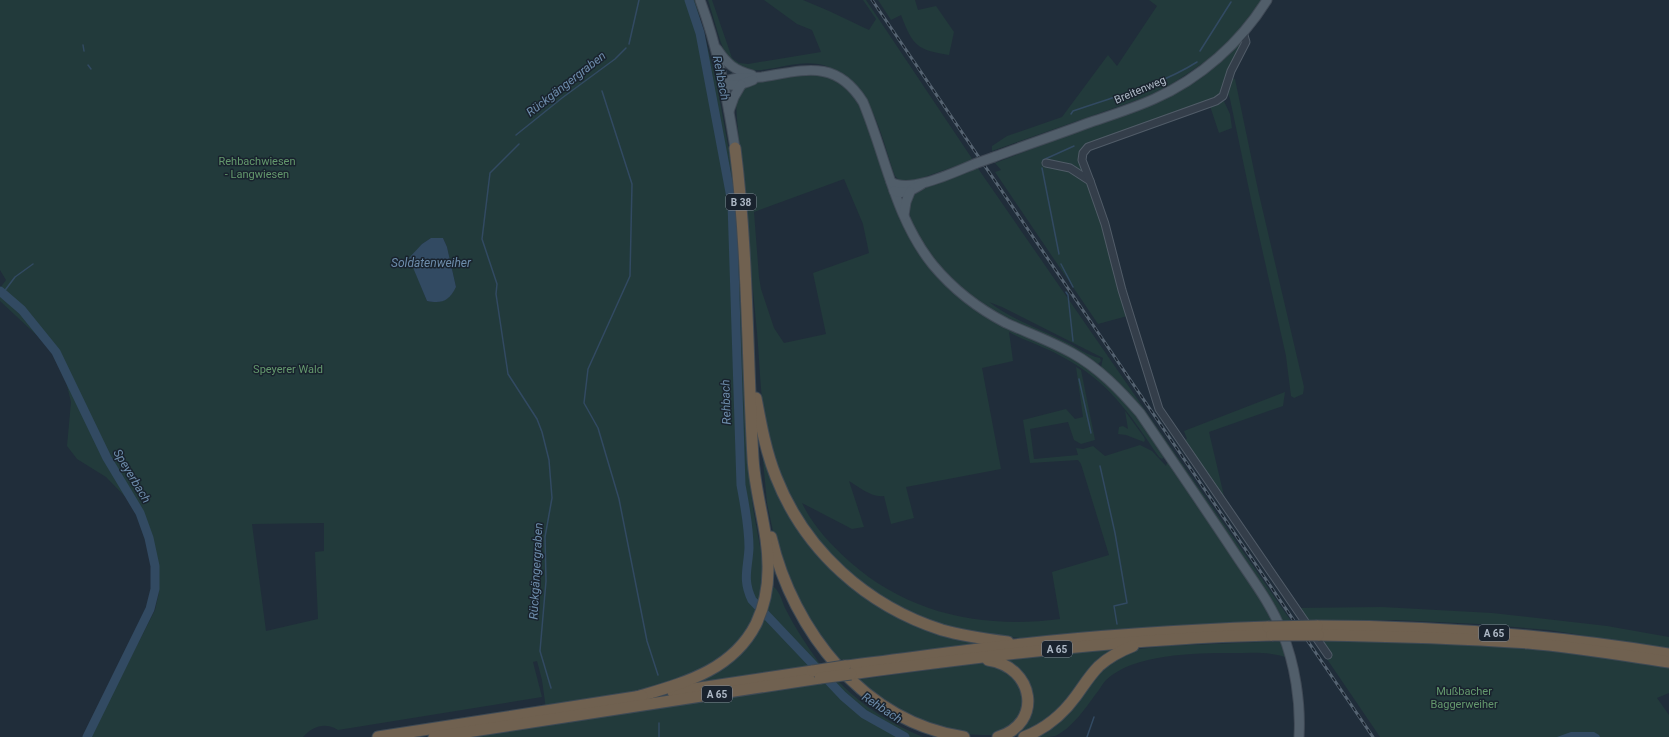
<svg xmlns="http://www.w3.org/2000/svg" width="1669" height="737" font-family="Roboto,sans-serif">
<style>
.green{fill:#223a3b;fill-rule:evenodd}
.water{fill:#324a62}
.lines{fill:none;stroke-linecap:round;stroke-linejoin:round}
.stream{stroke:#324a62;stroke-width:1.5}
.river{stroke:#324a62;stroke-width:9}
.minor-casing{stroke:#515c68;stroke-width:9}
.major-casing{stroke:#404a56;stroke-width:11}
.highway-casing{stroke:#3e4954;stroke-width:13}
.minor{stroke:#343e4a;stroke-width:7}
.major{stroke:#515e6a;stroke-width:9}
.highway{stroke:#706150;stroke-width:11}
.rail-casing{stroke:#556371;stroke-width:3}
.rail{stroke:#19232e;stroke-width:1.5;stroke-dasharray:4.5;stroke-linecap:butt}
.major-bridge-casing{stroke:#404a56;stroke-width:11;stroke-linecap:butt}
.highway-bridge-casing{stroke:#3e4954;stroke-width:13;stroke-linecap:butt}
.major-bridge{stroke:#515e6a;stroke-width:9}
.highway-bridge{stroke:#706150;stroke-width:11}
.labels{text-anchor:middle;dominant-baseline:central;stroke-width:3;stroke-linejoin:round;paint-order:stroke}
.shield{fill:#19232e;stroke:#818c98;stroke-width:1}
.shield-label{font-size:10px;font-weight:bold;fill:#aeb9c6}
.street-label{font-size:11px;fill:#aeb9c6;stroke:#19232e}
.park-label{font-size:11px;fill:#64986d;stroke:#19232e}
.water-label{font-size:12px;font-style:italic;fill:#6d8cab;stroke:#19232e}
</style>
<rect width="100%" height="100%" fill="#202d3a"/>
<!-- green -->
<g class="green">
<path d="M0,0H695L716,80L730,156L737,203L749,471L753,508L761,552L763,571L759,601L761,602C747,636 739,648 708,669L709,675C743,657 763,625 770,587H774C780,592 782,601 785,608C795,628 807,646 820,664L711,681L712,698L817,684L839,682C863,707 892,724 923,737H463L548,724L542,680L537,661L533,662L542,697L338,730C325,722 313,726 303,737H90L155,610L159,592L157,564L151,538L142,514L106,477L77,459L67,446L71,402L60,357L0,301V288L6,280L0,270ZM431,238H443L447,247L456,287C449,300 442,304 427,301L410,258L422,244ZM324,523V551L315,552L318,619L266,631L252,524Z"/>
<path d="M708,0H712L732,58L739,63L748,64L821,52L812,30L797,24L764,0H803L829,11L869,30L876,19L863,0H866L973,160L916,180L900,181L895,176C882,140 875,95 840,73C833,69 826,65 818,64C803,62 789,65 775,68C756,71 746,73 729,60C723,55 712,11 708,0Z"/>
<path d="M878,0H915L918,10L936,6L954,32L949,55C917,50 913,46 901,15L891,20Z"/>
<polygon points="1149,0 1262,0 1254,12 1224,49 1160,92 992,151 992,146 1007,136 1062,117 1108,55 1117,66 1157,6"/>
<polygon points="1240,42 1242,42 1221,95 1230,114 1232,128 1219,133 1208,100 1083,146 1080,158 1131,315 1098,324 995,172 1001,170 995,163 1144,106"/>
<path d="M820,73L844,84L861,104L893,199L949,285L1087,366L1126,401L1165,456L1162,459L1159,457C1129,413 1109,381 1059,355C1043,346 1025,341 1009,332L1013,361L982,368L1001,469L906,487L914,518L891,524L884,496C872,498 859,487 849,481L864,527L852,529L802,503C813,526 831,545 850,562C909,614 983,629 1060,619L1052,572L1109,555L1081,464L1078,460L1030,463L1023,420L1066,409L1075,419L1083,417L1076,367L1081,370L1095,440L1081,444L1074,440L1068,422L1030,429L1034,459L1078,455L1076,448L1083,449L1093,446L1105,456L1140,445L1152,451L1166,466L1167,463H1170L1275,622L1022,638C999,637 973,635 950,628C867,604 801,541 774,458C759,414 761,368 756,322C751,272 747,221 743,171C740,148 737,126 736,103C737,97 741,90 745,87C760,76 801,75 820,73ZM844,179L863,224L869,253L813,273L826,334L784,343L774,328L761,289L759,277L754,212Z"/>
<polygon points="1232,78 1235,79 1258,190 1304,387 1303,394 1294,398 1291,396 1286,356 1252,204 1230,99 1227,91"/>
<path d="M977,167L1291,621L1282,622L1241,556L1101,367L1103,358L1002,307L989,302C1012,320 1041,329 1066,342C1077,347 1088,356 1100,358L1101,361L1096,366C1033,333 962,306 923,243C917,234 908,217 909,206C909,202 911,198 913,195L935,183Z"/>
<polygon points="1285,392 1283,406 1209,432 1228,513 1179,442 1187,439 1184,431"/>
<polygon points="1125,411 1144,437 1145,440 1144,442 1126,435 1118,434 1119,427 1123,426 1128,429"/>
<polygon points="761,439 800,529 893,614 990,643 858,661 834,659 798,603 774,536 767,503"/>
<polygon points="1382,607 1492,613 1607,626 1669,637 1669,649 1549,630 1478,624 1395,620 1302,621 1294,608"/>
<polygon points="1359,639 1520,647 1608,657 1669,667 1669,693 1657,698 1669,715 1669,737 1380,737 1314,640"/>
<path d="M1283,641L1288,658C1270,651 1250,653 1231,653C1195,653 1133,654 1106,680C1102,684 1099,691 1095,695C1086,708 1070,730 1055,736C1051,737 1043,737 1037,737L1046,733L1066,716L1103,667L1125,653L1139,649L1166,646Z"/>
<path d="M1117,649C1093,674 1044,737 1007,737L1031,700L998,659Z"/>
<polygon points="989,663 1019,680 1025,703 1017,722 994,735 982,735 961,734 906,715 856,680 965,665"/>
</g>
<!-- water -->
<g class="water">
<path d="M431,238H443L447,247L456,287C449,301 442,304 427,301L409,258L422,244Z"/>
<polygon points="1571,732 1594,732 1599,735 1600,737 1557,737"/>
</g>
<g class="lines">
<!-- stream -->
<g class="stream">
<polyline points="629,44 639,0"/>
<polyline points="83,45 84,51"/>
<polyline points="1200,51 1231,2"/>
<polyline points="88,65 91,69"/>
<polyline points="602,91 632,184 630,276 588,369 584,403 598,428 619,499 647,641 658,675"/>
<path d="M1071,114L1073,111C1115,96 1159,86 1197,62"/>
<polyline points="516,135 562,98 615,59 626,48"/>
<polyline points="519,144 490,173 482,239 497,284 496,294 508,374 537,419 542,432 549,460 552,498 545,537 546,581 540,651 551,688"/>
<polyline points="1043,160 1074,146"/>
<polyline points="1042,168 1059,254"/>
<polyline points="1061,264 1073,287"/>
<polyline points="1066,292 1068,295 1073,341"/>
<polyline points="3,293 15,277 33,264"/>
<polyline points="1079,379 1091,433"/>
<polyline points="1100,466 1115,533 1127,603 1114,606 1117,624"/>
<polyline points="659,723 659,737"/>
<polyline points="1087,737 1094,717"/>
</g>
<!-- river -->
<g class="river">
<path d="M689,0L700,33L732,203L741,485C745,506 749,526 749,548C748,569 742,579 752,600L843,696L864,714L905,737"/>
<polyline points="0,291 22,310 56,352 107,458 140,513 149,538 155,566 155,589 150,609 87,737"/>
</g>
<!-- minor casing -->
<g class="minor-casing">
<g id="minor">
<polyline points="1046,163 1070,168 1090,181 1105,224 1122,290 1159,409 1328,655"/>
<polyline points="1090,181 1082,160 1083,153 1088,147 1216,101 1223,96 1231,71 1246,42 1243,32"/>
</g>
</g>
<!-- major casing -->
<g class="major-casing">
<g id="major">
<path d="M700,0C718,48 727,98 735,148"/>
<path d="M717,49C727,64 734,70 752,75"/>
<path d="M723,83C734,76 750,78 762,77C805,70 836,59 863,102C886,157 895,218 933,265C953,289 979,309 1006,323C1028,333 1051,341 1072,353C1099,368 1120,390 1140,413C1171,459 1203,505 1234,552C1251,578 1271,603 1282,632C1295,664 1301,703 1299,737"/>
<path d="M723,83C733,88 743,84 753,80"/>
<polyline points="729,111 734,97 741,85"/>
<path d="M994,157C1026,145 1059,134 1091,122C1112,115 1134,108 1154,99C1201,78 1240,43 1267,0"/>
<path d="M891,182C911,194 956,171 977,163"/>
<path d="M894,191C905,195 912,190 922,184"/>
<polyline points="904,215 906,202 910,192"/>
</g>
</g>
<!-- highway casing -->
<g class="highway-casing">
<g id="highway">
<path d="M756,398C761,425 766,452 776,477C805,551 867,606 942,630C963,636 985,639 1008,642"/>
<path d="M771,537C793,631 864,722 964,737"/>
<path d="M1317,626C1435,626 1552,635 1669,654"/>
<path d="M1318,635C1388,636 1458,638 1528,643C1575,647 1622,655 1669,662"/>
<path d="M988,660C1035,667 1043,724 998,737"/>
<path d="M845,666C904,659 964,650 1023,644C1104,635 1186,630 1268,627"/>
<path d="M851,674C991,655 1131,638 1272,635"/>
<polyline points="673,692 813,671"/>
<path d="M637,697C683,683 732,671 756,624C764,607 768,589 768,570C769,532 755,496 753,458C747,355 748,251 735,148"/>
<polyline points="378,737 642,696"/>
<polyline points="434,737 820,678"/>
<path d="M1024,737C1045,729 1063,714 1076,696C1084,685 1090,675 1099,666C1109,657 1120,651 1133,646"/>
</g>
</g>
<!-- minor -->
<use href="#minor" class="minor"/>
<!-- major -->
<use href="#major" class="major"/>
<!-- highway -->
<use href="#highway" class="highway"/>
<!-- rail casing -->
<g class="rail-casing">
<polyline id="rail" points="872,0 1373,737"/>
</g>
<!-- rail -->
<use href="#rail" class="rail"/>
<!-- major-bridge casing -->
<g class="major-bridge-casing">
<polyline id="major-bridge" points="977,163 994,157"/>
</g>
<!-- highway-bridge casing -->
<g class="highway-bridge-casing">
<g id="highway-bridge">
<polyline points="1268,627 1317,626"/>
<polyline points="1272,635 1318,635"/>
<polyline points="813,671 845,666"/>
<polyline points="820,678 851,674"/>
</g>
</g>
<!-- major-bridge -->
<use href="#major-bridge" class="major-bridge"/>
<!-- highway-bridge -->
<use href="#highway-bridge" class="highway-bridge"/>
</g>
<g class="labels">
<!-- shield labels -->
<g class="shield">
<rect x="726" y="194" width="30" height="16" rx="3"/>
<rect x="1479" y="625" width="30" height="16" rx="3"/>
<rect x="1042" y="641" width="30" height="16" rx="3"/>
<rect x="702" y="686" width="30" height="16" rx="3"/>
</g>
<g class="shield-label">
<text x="741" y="202">B 38</text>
<text x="1494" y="633">A 65</text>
<text x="1057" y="649">A 65</text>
<text x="717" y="694">A 65</text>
</g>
<!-- street labels -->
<g class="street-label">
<text transform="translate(1140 90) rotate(-23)">Breitenweg</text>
</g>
<!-- park labels -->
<g class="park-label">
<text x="257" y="161">Rehbachwiesen<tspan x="257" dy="13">- Langwiesen</tspan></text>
<text x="288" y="369">Speyerer Wald</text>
<text x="1464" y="691">Mußbacher<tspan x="1464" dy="13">Baggerweiher</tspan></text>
</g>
<!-- water labels -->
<g class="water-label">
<text transform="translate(721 78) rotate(79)">Rehbach</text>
<text transform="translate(566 84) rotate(-38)">Rückgängergraben</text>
<text x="431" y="263">Soldatenweiher</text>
<text transform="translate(726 402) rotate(-92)">Rehbach</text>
<text transform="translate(132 476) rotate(59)">Speyerbach</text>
<text transform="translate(536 571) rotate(-87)">Rückgängergraben</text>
<text transform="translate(882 708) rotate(33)">Rehbach</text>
</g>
</g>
</svg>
